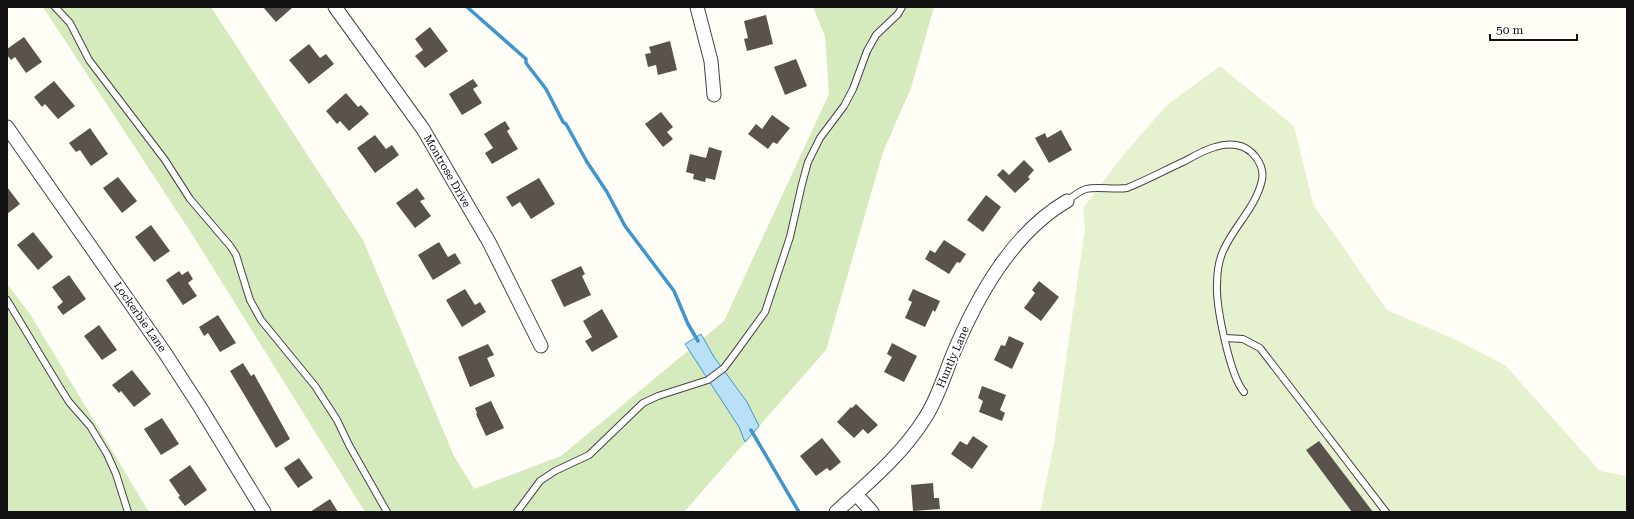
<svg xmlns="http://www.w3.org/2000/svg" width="1634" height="519" font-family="'Roboto Serif',serif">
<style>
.green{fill:#d5ebbd}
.pitch{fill:#e6f2cf}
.water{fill:#b9e0f7;stroke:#3f96cf}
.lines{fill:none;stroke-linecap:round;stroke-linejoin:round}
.stream{stroke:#3f96cf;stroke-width:3.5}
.building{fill:#5a524d}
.service-casing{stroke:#444;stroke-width:8}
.minor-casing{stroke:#444;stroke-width:15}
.service{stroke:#fff;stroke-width:6}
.minor{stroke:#fff;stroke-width:13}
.labels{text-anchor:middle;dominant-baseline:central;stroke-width:4;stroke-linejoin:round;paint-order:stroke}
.street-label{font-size:11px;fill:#111;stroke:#fff}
</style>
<rect width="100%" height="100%" fill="#fffdf5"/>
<!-- green -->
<g class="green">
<polygon points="43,7 211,7 363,240 454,456 474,489 561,456 724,321 829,94 825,36 813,7 934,7 911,88 883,152 826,350 684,512 365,512 195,239"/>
<polygon points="7,284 30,314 149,512 7,512"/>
</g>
<!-- pitch -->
<polygon class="pitch" points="1220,66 1294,126 1313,204 1387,310 1454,339 1505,365 1600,471 1627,476 1627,512 1040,512 1054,443 1085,228 1083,208 1124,154 1168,104"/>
<!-- water -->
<polygon class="water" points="701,334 714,357 747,402 759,426 745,442 739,427 685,344"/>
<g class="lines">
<!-- stream -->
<g class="stream">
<polyline points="467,7 526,59 526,63 546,89 563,122 566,124 587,162 607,192 625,226 674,291 688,324 698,341"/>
<polyline points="751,430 799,512"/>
</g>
</g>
<!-- building -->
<g class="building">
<polygon points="263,7 293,7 276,22"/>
<polygon points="766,15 773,44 747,51 744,39 748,38 744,21"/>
<polygon points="430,27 448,51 425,68 415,56 423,50 415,39"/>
<polygon points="24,37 42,62 26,73 15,57 11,60 7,55 7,49"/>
<polygon points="670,41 677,70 658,75 656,65 648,67 645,54 651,53 649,47"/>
<polygon points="309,44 320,58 326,54 334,64 309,84 289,60"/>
<polygon points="796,59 807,86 785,95 774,67"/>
<polygon points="473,79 478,86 473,89 482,103 462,115 449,94"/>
<polygon points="54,81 75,106 58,119 45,104 42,107 34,97"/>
<polygon points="346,93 358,107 361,105 369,114 349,131 340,121 337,124 326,111"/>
<polygon points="661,112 673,127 667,132 673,139 663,147 645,124"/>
<polygon points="772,115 790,128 777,144 773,142 768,149 748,134 756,124 762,129"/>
<polygon points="505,121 510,129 507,131 518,149 492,164 485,153 493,148 484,134"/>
<polygon points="90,128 108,154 91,166 80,150 76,152 69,143"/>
<polygon points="1061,130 1072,150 1049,163 1035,138 1045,133 1047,138"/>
<polygon points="375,135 386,149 392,145 399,155 375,173 357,148"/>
<polygon points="709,147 722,151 715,180 706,178 705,182 693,179 694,174 686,172 690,154 706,158"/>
<polygon points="1024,160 1034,170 1028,177 1030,179 1015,193 997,175 1003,169 1009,175"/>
<polygon points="118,177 137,201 122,213 103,188"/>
<polygon points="539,178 555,204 531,219 520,202 512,207 506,197"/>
<polygon points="7,187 20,204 7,214"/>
<polygon points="417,188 425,199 420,201 431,216 415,228 396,203"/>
<polygon points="986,195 1001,207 983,232 967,220"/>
<polygon points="151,225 170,251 154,262 135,237"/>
<polygon points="33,232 53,257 38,270 17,245"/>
<polygon points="944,240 966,254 960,263 957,262 949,274 925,259 930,250 935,253"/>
<polygon points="439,242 448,257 455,253 461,263 433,280 418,255"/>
<polygon points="581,266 585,274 582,276 591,295 564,307 551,280"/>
<polygon points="179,271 182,275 188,271 193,279 188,283 197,296 183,305 166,280"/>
<polygon points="69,275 86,299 63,315 57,307 63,302 52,287"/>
<polygon points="1039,281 1059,297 1041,321 1024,308 1035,293 1032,290"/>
<polygon points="465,289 475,305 480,302 486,312 462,327 446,300"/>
<polygon points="913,289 940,301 935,312 933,310 925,327 905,318 912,302 908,300"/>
<polygon points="602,309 618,337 592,352 585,341 592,337 583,321"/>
<polygon points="218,315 236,343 220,352 208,333 204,336 199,327"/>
<polygon points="99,325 117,350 102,360 84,336"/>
<polygon points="1009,336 1024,343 1012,369 994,360 1001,345 1005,346"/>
<polygon points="892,343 917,356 904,382 884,372 892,357 887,354"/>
<polygon points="488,344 494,355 487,358 495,376 470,387 458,357"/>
<polygon points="243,363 251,376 254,374 290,439 276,448 230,371"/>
<polygon points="132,370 151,394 134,407 121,391 119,393 112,385"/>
<polygon points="982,386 1006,395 1000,410 1005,413 1002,421 979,412 983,401 978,398"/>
<polygon points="491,401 504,428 486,436 476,414 477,413 475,408"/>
<polygon points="856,404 878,425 868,434 863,429 854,438 837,422 851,407 852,408"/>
<polygon points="162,418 179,444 161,455 144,429"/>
<polygon points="973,436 988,446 972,469 951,454 960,441 967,445"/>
<polygon points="822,438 841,462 830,471 827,468 816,476 800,456"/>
<polygon points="1319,441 1373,512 1352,512 1306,450"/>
<polygon points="299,458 313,478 298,488 284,468"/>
<polygon points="190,465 207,490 185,506 178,497 180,496 169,480"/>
<polygon points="933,483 934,498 939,498 940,509 913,511 911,485"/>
<polygon points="330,499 338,512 310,512"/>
</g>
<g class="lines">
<!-- service casing -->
<g class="service-casing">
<g id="service">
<polyline points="55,7 70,23 89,60 165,160 190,199 231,247 236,255 250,300 261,320 315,386 337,420 349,445 387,512"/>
<path d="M1067,201C1072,197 1079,191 1086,189C1097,186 1114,190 1127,188C1147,180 1165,170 1185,161C1194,156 1204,150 1215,147C1221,145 1229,144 1236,145C1252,147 1265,165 1262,180C1256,207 1235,225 1224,249C1219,259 1217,273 1217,285C1216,307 1230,376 1244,392"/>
<polyline points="7,300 59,386 69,402 90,426 107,454 116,474 128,512"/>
<polyline points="1225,338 1243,339 1260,348 1386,512"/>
<polyline points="517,512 540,481 555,471 589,455 643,403 658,396 708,380 724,368 736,352 765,312 790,237 802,184 808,162 820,138 844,106 853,89 867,51 876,35 898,14 902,7"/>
</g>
</g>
<!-- minor casing -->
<g class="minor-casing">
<g id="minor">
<polyline points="335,7 423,129 489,242 541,346"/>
<polyline points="697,7 711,61 714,95"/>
<polyline points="7,127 165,353 200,407 264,512"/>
<polyline points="856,494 872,512"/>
<path d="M836,512C868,483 902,455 925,418C938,398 944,376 953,354C977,297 1012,233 1067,201"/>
</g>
</g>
<!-- service -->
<use href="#service" class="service"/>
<!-- minor -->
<use href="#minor" class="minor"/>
</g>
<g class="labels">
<!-- street labels -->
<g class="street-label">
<text transform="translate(447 171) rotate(60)">Montrose Drive</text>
<text transform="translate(140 317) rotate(55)">Lockerbie Lane</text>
<text transform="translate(953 357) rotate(-67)">Huntly Lane</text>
</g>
</g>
<!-- border -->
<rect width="1634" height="519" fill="none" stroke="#111111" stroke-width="16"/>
<!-- scale -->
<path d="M1490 34v6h87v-6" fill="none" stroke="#111111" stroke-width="2"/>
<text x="1496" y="34" font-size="12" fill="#111111" stroke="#ffffff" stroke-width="3" paint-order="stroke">50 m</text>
</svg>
